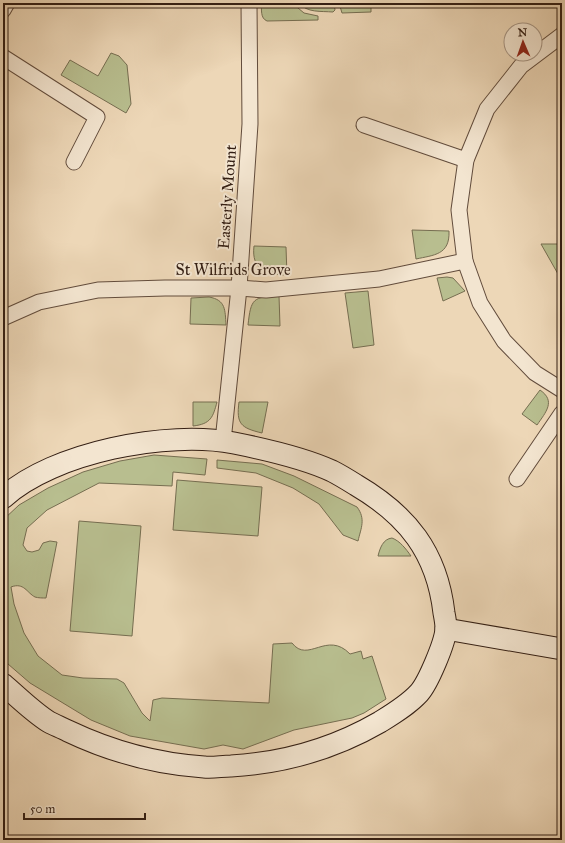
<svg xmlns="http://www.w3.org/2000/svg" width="565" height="843" font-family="'IM FELL Great Primer',serif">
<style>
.green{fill:#b8be8f;stroke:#766e51}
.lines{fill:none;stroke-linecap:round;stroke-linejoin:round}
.street-casing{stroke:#624c3c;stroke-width:17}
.secondary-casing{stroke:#331e13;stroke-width:23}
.street{stroke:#f3e5d0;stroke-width:15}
.secondary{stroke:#f3e5d0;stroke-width:21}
.labels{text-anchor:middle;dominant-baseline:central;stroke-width:4;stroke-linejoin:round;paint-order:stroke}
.street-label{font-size:16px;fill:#331e13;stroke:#f3e5d0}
</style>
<rect width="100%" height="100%" fill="#edd7b7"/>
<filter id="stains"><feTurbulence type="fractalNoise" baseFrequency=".005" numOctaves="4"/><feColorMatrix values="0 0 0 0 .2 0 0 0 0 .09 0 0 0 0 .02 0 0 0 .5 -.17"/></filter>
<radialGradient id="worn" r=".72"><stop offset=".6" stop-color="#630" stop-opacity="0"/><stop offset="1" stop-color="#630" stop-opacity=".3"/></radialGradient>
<!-- green -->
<g class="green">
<path d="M261,3H292L304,13L318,16V20L267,21C260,18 262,10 261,3Z"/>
<path d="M299,3H334L335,10L333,12C321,11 307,13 299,3Z"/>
<polygon points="339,3 369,3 371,6 371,12 342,13"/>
<polygon points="111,53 119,56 127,65 131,104 126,113 61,75 70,60 98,76"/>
<path d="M412,230L449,231C450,255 434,255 416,259Z"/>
<polygon points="541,244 562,244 562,281"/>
<path d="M254,246L286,247L287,275C267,275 251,270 254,246Z"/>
<polygon points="447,277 453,278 465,291 443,301 437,278"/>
<polygon points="368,291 374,345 353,348 345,293"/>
<path d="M279,296L280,326L248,325C251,298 253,297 279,296Z"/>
<path d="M209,297C226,300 225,310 226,325L190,324L191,298Z"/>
<path d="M540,390C556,401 546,412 537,425L522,414Z"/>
<path d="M193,402H217C213,417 211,424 193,426Z"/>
<path d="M239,402H268L262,433C241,428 236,424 239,402Z"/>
<path d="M154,455L207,459L205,475L173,472L172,486L99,483L47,510L27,528L23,545L27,551L32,552L39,550L43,543L50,541L57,542L46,598C43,598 38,598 35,597C27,593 24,582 11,587L14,604L24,633L38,656L62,675L83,678L117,679L124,683L142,713L150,721L153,700L162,698L269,703L273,644L292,643C308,664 327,630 350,654L361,651L363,659L372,656L386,699L364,713L352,718L294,730L243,749L223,745L204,749L130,736L91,720L30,683L8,664L3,658V520L19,505L48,488L83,472L120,461Z"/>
<path d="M217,460L262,464L294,476L357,507C366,519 361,528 358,541L343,535L319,504L293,488L256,473L217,468Z"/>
<polygon points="177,480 262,487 258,536 173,530"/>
<polygon points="79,521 141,526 132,636 70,631"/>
<path d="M392,538C400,541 406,549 411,556H378C380,548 383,539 392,538Z"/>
</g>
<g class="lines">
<!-- street casing -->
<g class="street-casing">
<g id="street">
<polyline points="3,10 7,3"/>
<polyline points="562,35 521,66 487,109 466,160 459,210 465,261 480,303 504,341 535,373 562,390"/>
<polyline points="3,57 97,117 74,162"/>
<polyline points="364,125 466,160"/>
<polyline points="3,318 39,302 98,290 165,288 239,288 266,290 379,279 465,261"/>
<polyline points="223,441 239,288 250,124 249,3"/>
<polyline points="517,479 562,413"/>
</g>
</g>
<!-- secondary casing -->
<g class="secondary-casing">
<g id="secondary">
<path d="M3,498C53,452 168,430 234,443C264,449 304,458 332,471C340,475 348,480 356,485C407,515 437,552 444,613C445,618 446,624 446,629C445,643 428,683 419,693C408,705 393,714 380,722C335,748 283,763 231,766C222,766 213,768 204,767C158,764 110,751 68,731C62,728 55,725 49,722C33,712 17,696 3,684"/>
<polyline points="446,629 562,649"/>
</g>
</g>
<!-- street -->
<use href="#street" class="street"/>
<!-- secondary -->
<use href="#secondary" class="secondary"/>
</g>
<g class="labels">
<!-- street labels -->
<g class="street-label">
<text transform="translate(227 197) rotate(-86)">Easterly Mount</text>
<text x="233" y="269">St Wilfrids Grove</text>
</g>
</g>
<!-- margin -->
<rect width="565" height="843" fill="none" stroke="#edd7b7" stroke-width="16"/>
<rect x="4" y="4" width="557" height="835" fill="none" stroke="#331e13" stroke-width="2"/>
<rect x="8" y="8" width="549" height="827" fill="none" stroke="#331e13"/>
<!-- north arrow -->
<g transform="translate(523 42) rotate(358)"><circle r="19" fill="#f3e5d0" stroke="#a69584"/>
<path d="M0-3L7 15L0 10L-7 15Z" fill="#8f2418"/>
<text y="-6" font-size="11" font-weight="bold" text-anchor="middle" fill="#331e13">N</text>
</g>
<!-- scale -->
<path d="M24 813v6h121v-6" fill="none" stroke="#331e13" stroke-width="2"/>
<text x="30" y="813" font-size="12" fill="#331e13" stroke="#f3e5d0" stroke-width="3" paint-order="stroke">50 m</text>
<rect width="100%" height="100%" filter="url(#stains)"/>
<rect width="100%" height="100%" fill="url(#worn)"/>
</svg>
